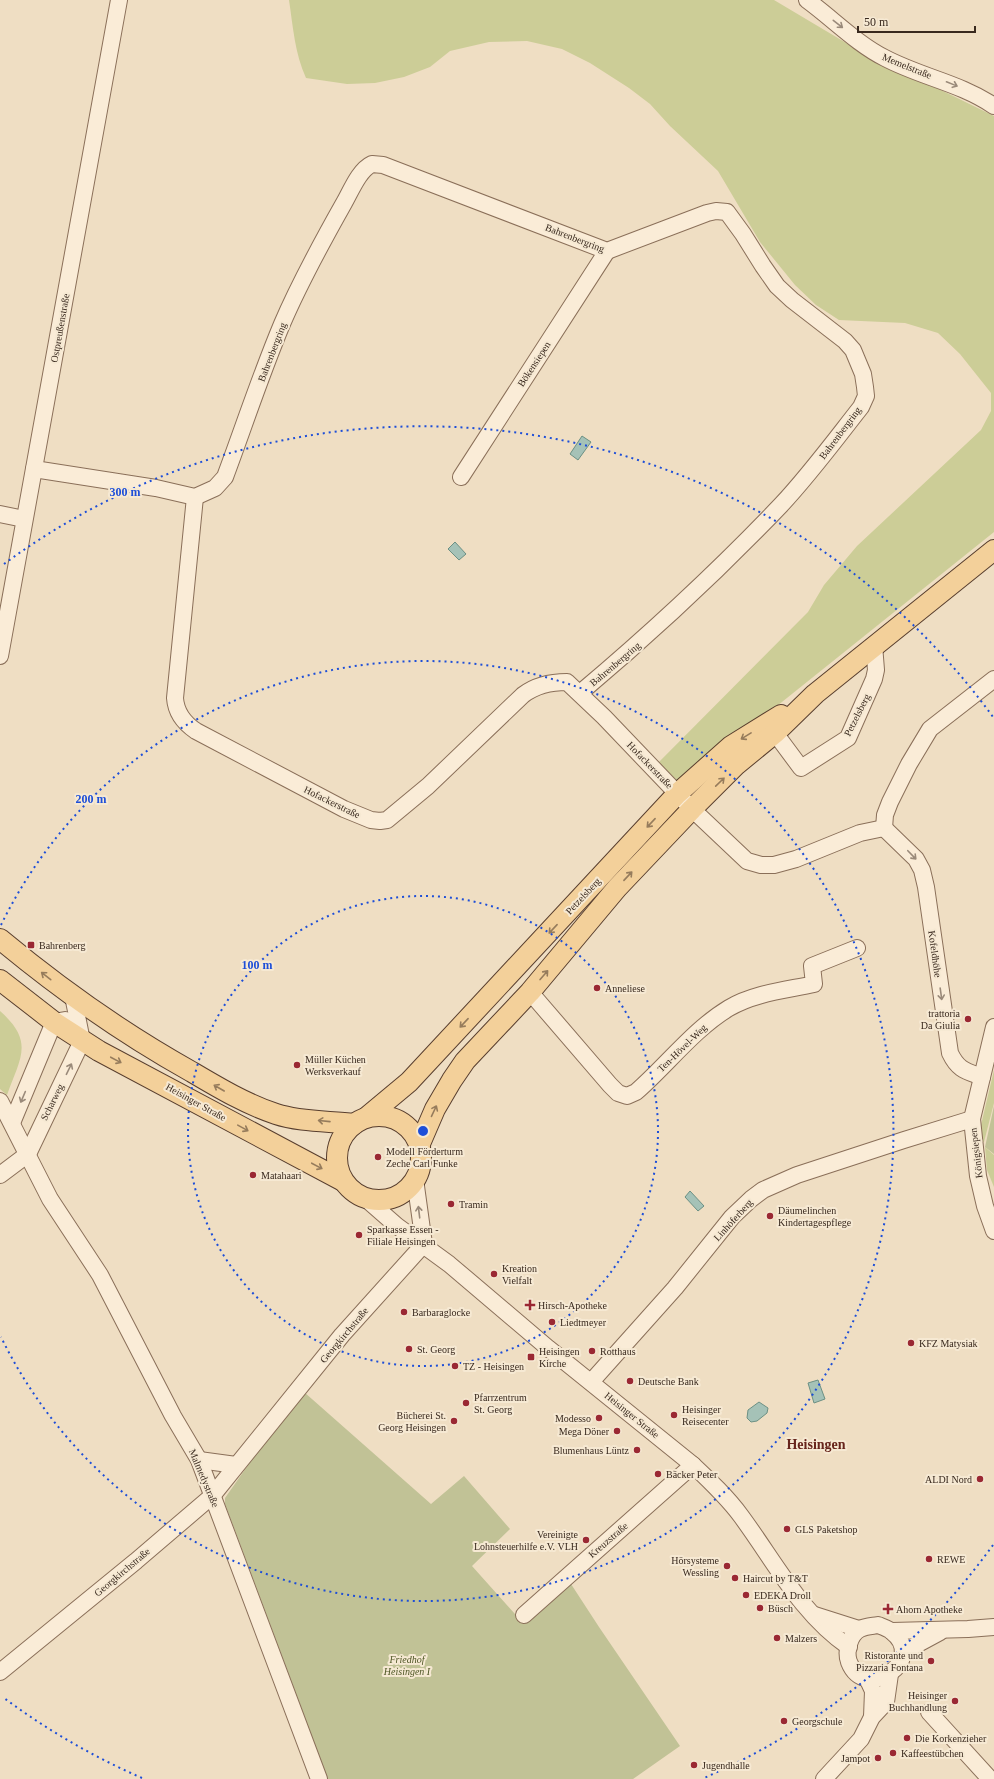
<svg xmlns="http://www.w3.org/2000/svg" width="994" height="1779" font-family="Georgia,serif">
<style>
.green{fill:#cccd97}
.cemetery{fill:#c1c296}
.water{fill:#a5c2b7;stroke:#6c9084}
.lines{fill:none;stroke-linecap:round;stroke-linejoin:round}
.minor-casing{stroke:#8a6f59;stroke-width:18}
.major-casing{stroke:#583e2e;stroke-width:22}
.minor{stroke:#faecd7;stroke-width:16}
.major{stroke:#f3d09a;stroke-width:20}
.oneway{stroke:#9a8a7a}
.oneway2{stroke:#967c5c}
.ring{fill:none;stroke:#1d4ed8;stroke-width:2;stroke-dasharray:2 4}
.poi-dot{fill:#9a2833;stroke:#f6e9d3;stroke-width:1.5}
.labels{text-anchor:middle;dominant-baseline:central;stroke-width:4;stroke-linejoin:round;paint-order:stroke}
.street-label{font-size:10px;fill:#39291e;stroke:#f6e9d3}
.poi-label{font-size:10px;fill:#39291e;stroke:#f6e9d3;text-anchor:start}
.park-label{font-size:10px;font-style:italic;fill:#4e5624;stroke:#f6e9d3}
.district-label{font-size:14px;font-weight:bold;fill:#67251c;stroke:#f6e9d3}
.centre{fill:#1d4ed8;stroke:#f6e9d3;stroke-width:2}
.ring-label{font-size:12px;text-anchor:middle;font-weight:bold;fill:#1d4ed8;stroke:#f6e9d3;stroke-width:4;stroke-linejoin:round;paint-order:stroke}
</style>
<rect width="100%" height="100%" fill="#efdec3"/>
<!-- green -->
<g class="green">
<path d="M289,0H774L853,47L994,116V532L676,787L657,764L808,612L824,585L857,546L981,430L991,411V393L960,354L938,333L905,323L839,320L816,305L795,285L760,242L718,171L670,126L650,104L629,88L590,63L562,49L527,41L489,42L450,51L430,67L404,77L375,83L347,84L306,78C295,54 293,27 289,0Z"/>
<path d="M0,1011C35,1042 20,1058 7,1095L0,1089Z"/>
<polygon points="994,1070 994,1103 984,1142 981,1141 981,1125"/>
<polygon points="985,1147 994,1155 994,1187 987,1170"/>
</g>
<!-- cemetery -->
<g class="cemetery">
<polygon points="994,1106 994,1154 985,1147"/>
<polygon points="304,1392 431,1504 464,1476 510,1529 472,1566 524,1624 571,1584 599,1627 680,1746 633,1779 328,1779 225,1504 225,1498 260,1448"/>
</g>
<!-- water -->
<g class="water">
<polygon points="582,436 591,442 578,460 570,454"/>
<polygon points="455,542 466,554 459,560 448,549"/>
<polygon points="690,1191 704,1206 698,1211 685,1197"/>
<polygon points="818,1380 825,1399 814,1403 808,1383"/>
<polygon points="759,1402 768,1408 767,1413 757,1421 751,1422 747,1418 748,1410"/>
</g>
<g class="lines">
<!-- minor casing -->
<g class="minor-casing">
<g id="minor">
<path d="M807,0C833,19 857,44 885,58C921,77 960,83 994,106"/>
<path d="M34,469L156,488L195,497L215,488L225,477C244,426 261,374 282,324C300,282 322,242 344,203C351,191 359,170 372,164L383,165L607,251L707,213L716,211L727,212L743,234L763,266L777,286L792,300L845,341L853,350L863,374L865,387L866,396L861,407C835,440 810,474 781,505C717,572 650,634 580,693"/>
<polyline points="461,477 607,251"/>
<path d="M195,497L175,698C176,713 184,723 196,731L344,809L371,820L380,821L387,820L428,786L523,695C536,685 550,682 567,682L604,717L692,809L747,861L761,865H774L796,859L860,833L884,828"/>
<polyline points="0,514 24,519"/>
<polyline points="0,656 119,0"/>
<polyline points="775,733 801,768 848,738 874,679 876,670 874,645"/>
<path d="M884,828L916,859L922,870L926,887L950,1053C958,1070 966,1071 982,1077"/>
<polyline points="884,828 885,815 890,802 909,764 930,729 994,679"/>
<path d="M530,992L610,1085L618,1093L627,1096L636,1092C667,1065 694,1029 729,1008C754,993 787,990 814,984L812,966L857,948"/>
<polyline points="994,1027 972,1119 978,1176 985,1206 994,1231"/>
<polyline points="0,1101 50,1199 100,1275 173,1416 199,1460 319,1779"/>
<polyline points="12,1123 54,1022 65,1020"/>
<polyline points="0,1175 28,1154 82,1041 73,996"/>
<polyline points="415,1179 424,1244"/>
<path d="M365,1198L397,1226L449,1264L548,1348L693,1465C710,1481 727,1497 741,1516C775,1562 801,1614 849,1647"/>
<polyline points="591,1382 675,1288 732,1217 751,1199 763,1190 797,1175 904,1140 972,1119"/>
<polyline points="199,1460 236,1465"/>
<polyline points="524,1615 693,1465"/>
<polyline points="815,1615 859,1629"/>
<path d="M878,1625C883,1627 889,1629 892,1632C928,1660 865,1703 849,1662C845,1651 850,1634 860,1629C866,1626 873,1626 878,1625Z"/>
<polyline points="892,1631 968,1629 994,1627"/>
<polyline points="903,1652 940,1632"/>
<polyline points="0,1672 136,1561 212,1496 342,1335 424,1244"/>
<polyline points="867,1678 873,1691 872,1717"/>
<polyline points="929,1712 990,1779"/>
<polyline points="824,1779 861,1739 872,1717 886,1702 890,1674"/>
</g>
</g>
<!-- major casing -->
<g class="major-casing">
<g id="major">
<path d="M0,939C60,989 124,1034 192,1072C219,1088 246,1104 276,1114C300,1122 329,1121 354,1124"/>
<polyline points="0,980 54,1022 99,1051 343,1181"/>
<circle cx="379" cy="1158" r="42"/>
<polyline points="367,1117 409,1082 677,794 731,746 781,715"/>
<polyline points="419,1146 435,1109 452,1080 465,1061 530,992 617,888 692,809 736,765 775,733 815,694 994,550"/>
</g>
</g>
<!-- minor -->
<use href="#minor" class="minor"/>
<!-- major -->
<use href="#major" class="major"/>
</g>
<!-- one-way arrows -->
<defs><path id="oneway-shaft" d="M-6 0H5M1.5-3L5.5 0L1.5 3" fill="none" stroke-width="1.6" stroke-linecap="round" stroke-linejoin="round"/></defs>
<g class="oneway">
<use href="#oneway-shaft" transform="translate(838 24) rotate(38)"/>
<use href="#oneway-shaft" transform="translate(952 84) rotate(22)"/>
<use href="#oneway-shaft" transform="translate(912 855) rotate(46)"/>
<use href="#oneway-shaft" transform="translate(941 994) rotate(82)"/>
<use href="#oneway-shaft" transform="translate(69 1069) rotate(-64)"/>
<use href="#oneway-shaft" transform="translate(23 1097) rotate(113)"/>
<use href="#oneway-shaft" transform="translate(419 1212) rotate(-97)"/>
</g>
<g class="oneway2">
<use href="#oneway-shaft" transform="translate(746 736) rotate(148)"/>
<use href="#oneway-shaft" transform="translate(720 782) rotate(-44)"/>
<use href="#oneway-shaft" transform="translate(651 823) rotate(133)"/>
<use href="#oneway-shaft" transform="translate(628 876) rotate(-47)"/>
<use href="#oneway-shaft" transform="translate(553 929) rotate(133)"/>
<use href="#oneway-shaft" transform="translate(544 975) rotate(-49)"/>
<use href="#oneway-shaft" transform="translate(46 976) rotate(-142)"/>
<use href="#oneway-shaft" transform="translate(464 1023) rotate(133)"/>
<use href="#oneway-shaft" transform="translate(116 1060) rotate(28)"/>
<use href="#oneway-shaft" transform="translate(219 1088) rotate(-150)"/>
<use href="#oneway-shaft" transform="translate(434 1111) rotate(-65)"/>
<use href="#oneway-shaft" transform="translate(324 1121) rotate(-174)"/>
<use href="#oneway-shaft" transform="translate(243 1128) rotate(29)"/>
<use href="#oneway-shaft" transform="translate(317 1166) rotate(28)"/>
</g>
<!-- distance rings -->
<g class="ring">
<circle cx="423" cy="1131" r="235"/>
<path d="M1 925A470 470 0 1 1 1 1337"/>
<path d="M993 1545A705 705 0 0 1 704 1778M142 1778A705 705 0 0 1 4 1698M4 564A705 705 0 0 1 993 717"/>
</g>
<!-- markers -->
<g class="poi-dot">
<rect x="27" y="941" width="8" height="8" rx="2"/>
<circle cx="597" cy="988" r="4"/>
<circle cx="968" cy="1019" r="4"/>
<circle cx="297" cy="1065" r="4"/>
<circle cx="378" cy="1157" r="4"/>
<circle cx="253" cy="1175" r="4"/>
<circle cx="451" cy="1204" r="4"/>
<circle cx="770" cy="1216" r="4"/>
<circle cx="359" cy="1235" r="4"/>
<circle cx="494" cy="1274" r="4"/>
<path d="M528 1299h4v4h4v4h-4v4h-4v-4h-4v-4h4z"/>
<circle cx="404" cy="1312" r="4"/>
<circle cx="552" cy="1322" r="4"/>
<circle cx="911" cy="1343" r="4"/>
<circle cx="409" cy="1349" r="4"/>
<circle cx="592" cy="1351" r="4"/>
<rect x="527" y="1353" width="8" height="8" rx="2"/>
<circle cx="455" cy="1366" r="4"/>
<circle cx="630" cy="1381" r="4"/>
<circle cx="466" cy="1403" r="4"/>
<circle cx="674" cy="1415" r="4"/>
<circle cx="599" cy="1418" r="4"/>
<circle cx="454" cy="1421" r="4"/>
<circle cx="617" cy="1431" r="4"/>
<circle cx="637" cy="1450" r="4"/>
<circle cx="658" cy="1474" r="4"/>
<circle cx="980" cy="1479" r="4"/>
<circle cx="787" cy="1529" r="4"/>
<circle cx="586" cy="1540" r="4"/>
<circle cx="929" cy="1559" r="4"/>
<circle cx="727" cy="1566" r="4"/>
<circle cx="735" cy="1578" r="4"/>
<circle cx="746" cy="1595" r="4"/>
<circle cx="760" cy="1608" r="4"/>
<path d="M886 1603h4v4h4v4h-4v4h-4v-4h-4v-4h4z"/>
<circle cx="777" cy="1638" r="4"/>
<circle cx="931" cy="1661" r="4"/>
<circle cx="955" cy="1701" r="4"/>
<circle cx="784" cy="1721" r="4"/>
<circle cx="907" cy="1738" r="4"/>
<circle cx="893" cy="1753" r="4"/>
<circle cx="878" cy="1758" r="4"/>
<circle cx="694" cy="1765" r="4"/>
</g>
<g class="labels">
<!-- street labels -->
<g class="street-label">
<text transform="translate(907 66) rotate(22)">Memelstraße</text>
<text transform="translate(575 238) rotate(21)">Bahrenbergring</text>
<text transform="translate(60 328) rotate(-80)">Ostpreußenstraße</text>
<text transform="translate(272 352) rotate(-69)">Bahrenbergring</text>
<text transform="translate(534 364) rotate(-57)">Bökensiepen</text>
<text transform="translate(840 433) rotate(-53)">Bahrenbergring</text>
<text transform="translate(615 664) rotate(-40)">Bahrenbergring</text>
<text transform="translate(857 715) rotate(-63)">Petzelsberg</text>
<text transform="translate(650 765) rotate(46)">Hofackerstraße</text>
<text transform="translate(332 802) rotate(26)">Hofackerstraße</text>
<text transform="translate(583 896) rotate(-47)">Petzelsberg</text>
<text transform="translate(935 954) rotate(82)">Kofeldhöhe</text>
<text transform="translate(682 1048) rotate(-44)">Ten-Hövel-Weg</text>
<text transform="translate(52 1102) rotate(-63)">Scharweg</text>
<text transform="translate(196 1102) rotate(29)">Heisinger Straße</text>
<text transform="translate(976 1153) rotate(-97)">Königsiepen</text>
<text transform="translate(733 1220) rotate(-48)">Linhöferberg</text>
<text transform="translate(344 1335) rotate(-50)">Georgkirchstraße</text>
<text transform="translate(632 1415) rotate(39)">Heisinger Straße</text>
<text transform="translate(204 1478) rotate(67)">Malmedystraße</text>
<text transform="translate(608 1540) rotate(-41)">Kreuzstraße</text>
<text transform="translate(122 1572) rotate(-40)">Georgkirchstraße</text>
</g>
<!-- poi labels -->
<g class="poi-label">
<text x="39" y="945">Bahrenberg</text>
<text x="605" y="988">Anneliese</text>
<text x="960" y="1013" text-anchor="end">trattoria<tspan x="960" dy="12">Da Giulia</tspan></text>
<text x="305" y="1059">Müller Küchen<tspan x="305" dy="12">Werksverkauf</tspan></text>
<text x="386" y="1151">Modell Förderturm<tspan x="386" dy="12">Zeche Carl Funke</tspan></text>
<text x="261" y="1175">Matahaari</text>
<text x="459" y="1204">Tramin</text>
<text x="778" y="1210">Däumelinchen<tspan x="778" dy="12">Kindertagespflege</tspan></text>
<text x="367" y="1229">Sparkasse Essen -<tspan x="367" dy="12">Filiale Heisingen</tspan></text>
<text x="502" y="1268">Kreation<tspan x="502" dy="12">Vielfalt</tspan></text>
<text x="538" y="1305">Hirsch-Apotheke</text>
<text x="412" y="1312">Barbaraglocke</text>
<text x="560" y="1322">Liedtmeyer</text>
<text x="919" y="1343">KFZ Matysiak</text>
<text x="417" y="1349">St. Georg</text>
<text x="539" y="1351">Heisingen<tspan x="539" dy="12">Kirche</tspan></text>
<text x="600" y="1351">Rotthaus</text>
<text x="463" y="1366">TZ - Heisingen</text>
<text x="638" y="1381">Deutsche Bank</text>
<text x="474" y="1397">Pfarrzentrum<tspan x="474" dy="12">St. Georg</tspan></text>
<text x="682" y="1409">Heisinger<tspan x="682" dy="12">Reisecenter</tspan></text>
<text x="446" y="1415" text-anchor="end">Bücherei St.<tspan x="446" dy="12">Georg Heisingen</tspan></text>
<text x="591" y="1418" text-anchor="end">Modesso</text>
<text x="609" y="1431" text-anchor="end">Mega Döner</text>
<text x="629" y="1450" text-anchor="end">Blumenhaus Lüntz</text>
<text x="666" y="1474">Bäcker Peter</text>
<text x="972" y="1479" text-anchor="end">ALDI Nord</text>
<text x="795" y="1529">GLS Paketshop</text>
<text x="578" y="1534" text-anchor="end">Vereinigte<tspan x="578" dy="12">Lohnsteuerhilfe e.V. VLH</tspan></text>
<text x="937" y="1559">REWE</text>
<text x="719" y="1560" text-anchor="end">Hörsysteme<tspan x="719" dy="12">Wessling</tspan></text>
<text x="743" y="1578">Haircut by T&amp;T</text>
<text x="754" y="1595">EDEKA Droll</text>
<text x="768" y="1608">Büsch</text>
<text x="896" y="1609">Ahorn Apotheke</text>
<text x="785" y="1638">Malzers</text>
<text x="923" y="1655" text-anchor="end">Ristorante und<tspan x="923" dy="12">Pizzaria Fontana</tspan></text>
<text x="947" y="1695" text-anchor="end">Heisinger<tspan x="947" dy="12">Buchhandlung</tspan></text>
<text x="792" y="1721">Georgschule</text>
<text x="915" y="1738">Die Korkenzieher</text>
<text x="901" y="1753">Kaffeestübchen</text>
<text x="870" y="1758" text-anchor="end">Jampot</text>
<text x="702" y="1765">Jugendhalle</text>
</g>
<!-- park labels -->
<g class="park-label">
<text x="407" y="1659">Friedhof<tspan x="407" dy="12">Heisingen I</tspan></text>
</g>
<!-- district labels -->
<g class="district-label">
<text x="816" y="1444">Heisingen</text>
</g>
</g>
<circle cx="423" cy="1131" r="6" class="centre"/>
<g class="ring-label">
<text x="125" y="496">300 m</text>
<text x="91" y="803">200 m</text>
<text x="257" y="969">100 m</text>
</g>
<!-- scale -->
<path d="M858 26v6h117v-6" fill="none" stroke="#39291e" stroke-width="2"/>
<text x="864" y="26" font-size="12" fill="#39291e" stroke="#f6e9d3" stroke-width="3" paint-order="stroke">50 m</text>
</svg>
